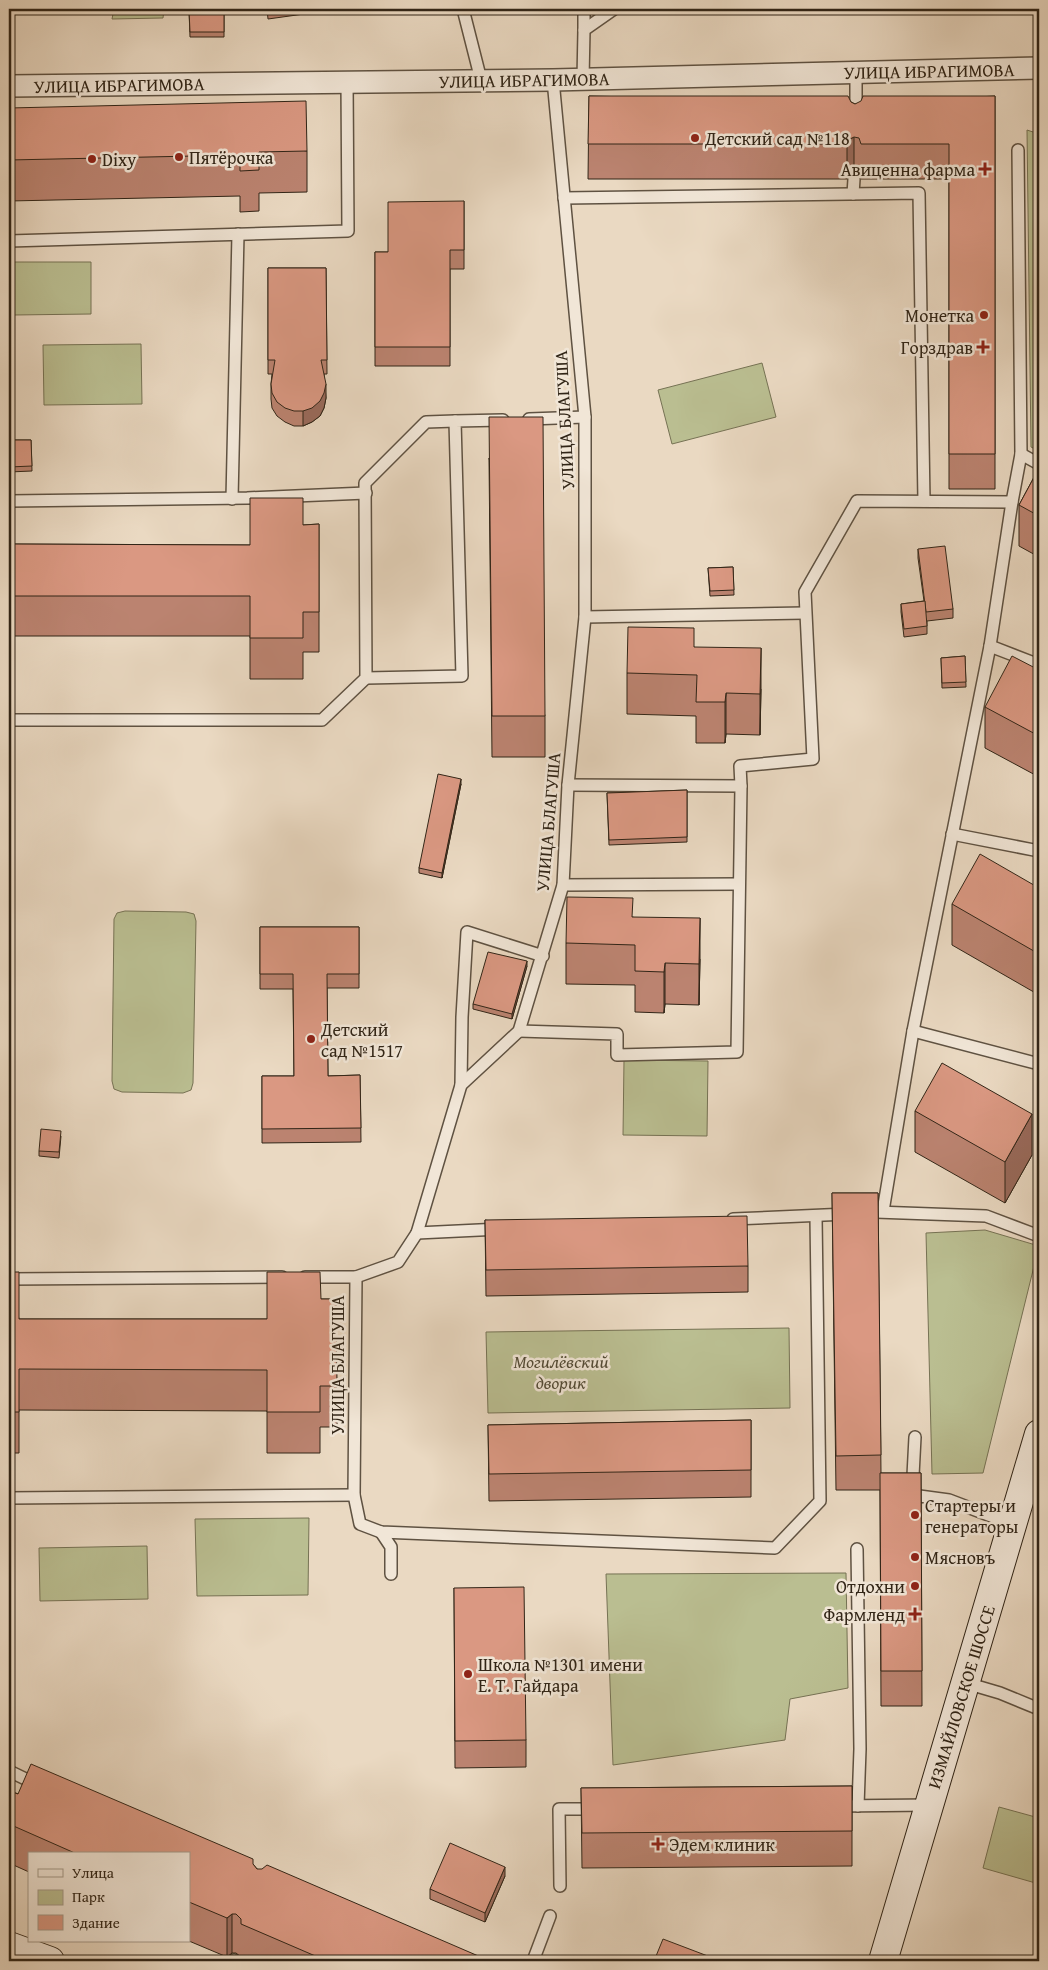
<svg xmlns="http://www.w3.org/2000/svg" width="1048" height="1970" font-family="'Gentium Book Plus',serif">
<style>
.green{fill:#babe91;stroke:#767254}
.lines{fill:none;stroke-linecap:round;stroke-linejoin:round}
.lane-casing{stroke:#5f5242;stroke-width:14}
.street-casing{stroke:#5f5242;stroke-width:24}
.secondary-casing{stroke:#312517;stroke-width:30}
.lane{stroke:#f1e6d7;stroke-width:11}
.street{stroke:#f1e6d7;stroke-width:21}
.secondary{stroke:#f1e6d7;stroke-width:28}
.wall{fill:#bb8370;stroke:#312517}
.shaded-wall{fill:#996a5b;stroke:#312517}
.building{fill:#da9882;stroke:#312517}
.poi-dot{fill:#8f2418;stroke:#f1e6d7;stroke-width:2}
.labels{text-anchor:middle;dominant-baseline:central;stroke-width:5;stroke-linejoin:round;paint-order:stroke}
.street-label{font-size:18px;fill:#312517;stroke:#f1e6d7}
.poi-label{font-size:18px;fill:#312517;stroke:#f1e6d7;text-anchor:start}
.park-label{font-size:18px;font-style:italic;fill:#534b36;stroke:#f1e6d7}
</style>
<rect width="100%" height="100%" fill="#ead9c2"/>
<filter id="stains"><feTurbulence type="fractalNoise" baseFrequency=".004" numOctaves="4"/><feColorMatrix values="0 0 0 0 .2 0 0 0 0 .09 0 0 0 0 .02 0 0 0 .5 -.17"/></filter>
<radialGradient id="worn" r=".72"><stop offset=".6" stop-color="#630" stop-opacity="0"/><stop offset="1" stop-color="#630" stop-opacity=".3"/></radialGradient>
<!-- green -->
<g class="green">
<polygon points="9,9 77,9 77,13 9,12"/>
<polygon points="114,9 164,9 163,18 112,19"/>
<polygon points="1027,130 1039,134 1039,451 1031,447"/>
<polygon points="14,262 91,262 91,314 14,315"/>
<polygon points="141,344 142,404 44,405 43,345"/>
<polygon points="762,363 776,417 672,444 658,390"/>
<polygon points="125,911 186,912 194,914 196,921 193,1083 191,1090 183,1093 122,1092 114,1089 112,1081 114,919 117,913"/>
<polygon points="624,1060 708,1061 707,1136 623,1135"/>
<polygon points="985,1230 1039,1246 983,1473 932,1474 926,1233"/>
<polygon points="789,1328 790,1408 488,1413 486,1332"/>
<polygon points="309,1518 308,1595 197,1596 195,1519"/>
<polygon points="147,1546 148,1599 40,1601 39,1548"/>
<polygon points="846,1573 848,1688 790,1699 785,1740 613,1765 606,1574"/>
<polygon points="999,1807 1039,1818 1039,1884 983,1868"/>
</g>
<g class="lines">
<!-- lane casing -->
<g class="lane-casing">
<g id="lane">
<polyline points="463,9 481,80"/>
<polyline points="584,30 584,9"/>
<polyline points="583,79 584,30 614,9"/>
<polyline points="553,80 585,417 585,617 568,785 563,885 519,1031 461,1085 417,1233 398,1262 356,1277 354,1495 360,1524 381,1532 775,1548 820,1501 816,1217"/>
<polyline points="856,118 856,73"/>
<polyline points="853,194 854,179"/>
<polyline points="564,198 919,193 924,501"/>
<polyline points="9,241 348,231 347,81"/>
<polyline points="529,419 585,417"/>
<polyline points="1021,454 1039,464"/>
<polyline points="232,499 238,234"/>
<polyline points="9,501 247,498 366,493"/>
<polyline points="585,617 805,613"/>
<polyline points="990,646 1039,665"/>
<polyline points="366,678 462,676 455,421 503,420"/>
<polyline points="9,720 322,720 366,678 365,483 426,422 455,421"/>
<polyline points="741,786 740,766 813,759 805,592 857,501 1012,502"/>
<polyline points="952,834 1039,851"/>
<polyline points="563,885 738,884"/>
<polyline points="519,1031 617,1034 617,1055 737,1052 741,786 568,785"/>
<polyline points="913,1031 1039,1064"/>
<polyline points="461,1085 462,1017 467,932 543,956"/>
<polyline points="883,1211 913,1031 990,646 1012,502 1021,454 1018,150"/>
<polyline points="876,1212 986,1216 1039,1236"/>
<polyline points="733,1219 847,1214"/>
<polyline points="417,1233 500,1229"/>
<polyline points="305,1277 356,1277"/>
<polyline points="9,1279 282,1277"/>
<polyline points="915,1437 912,1495 949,1500 1012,1524"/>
<polyline points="9,1498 354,1495"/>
<polyline points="381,1532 391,1547 391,1574"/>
<polyline points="857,1549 860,1749 858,1806"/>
<polyline points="966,1683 1000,1693 1039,1709"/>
<polyline points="9,1771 38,1785"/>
<polyline points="838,1806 929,1805"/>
<polyline points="560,1886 559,1809 595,1809"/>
<polyline points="233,1961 234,1960"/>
<polyline points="533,1961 550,1916"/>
</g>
</g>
<!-- street casing -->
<g class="street-casing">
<polyline id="street" points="9,86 553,80 1039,68"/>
</g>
<!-- secondary casing -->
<g class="secondary-casing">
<g id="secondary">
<polyline points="9,1946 50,1961"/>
<polyline points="883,1961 1039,1434"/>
</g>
</g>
<!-- lane -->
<use href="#lane" class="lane"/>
<!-- street -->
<use href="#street" class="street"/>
<!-- secondary -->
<use href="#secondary" class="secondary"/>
</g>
<!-- wall -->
<g class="wall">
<polygon points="224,9 224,37 190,37 189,10"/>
<polygon points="267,9 304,9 304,14 268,19"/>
<polygon points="589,96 851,102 855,104 995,96 995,489 949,489 949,179 861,179 859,173 854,172 848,174 847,179 588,179"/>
<polygon points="9,108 307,151 307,192 259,193 259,211 240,212 240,196 9,201"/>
<polygon points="464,201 464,269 450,269 450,366 375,366 375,252 388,252"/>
<polygon points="268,268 326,268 327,374 324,374 326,398 324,408 320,416 312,422 303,426 294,426 285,422 277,416 272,408 271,399 271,384 272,374 268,374"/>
<polygon points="9,440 31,440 32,471 9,472"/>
<polygon points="489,458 545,716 545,757 492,757"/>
<polygon points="1039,468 1039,557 1019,546 1019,505"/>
<polygon points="319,524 319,652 303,652 303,679 250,679 250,636 9,636 9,544 250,545 303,525"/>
<polygon points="918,549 953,609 953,618 927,621 927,634 904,637 901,612 901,604 924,601 918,558"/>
<polygon points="733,567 734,595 710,596 708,568"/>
<polygon points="694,647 761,689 760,735 726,734 725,743 696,743 696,716 627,714 627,673"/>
<polygon points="965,656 966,687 942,688 941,658"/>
<polygon points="1039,670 1039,777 985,748 985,707"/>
<polygon points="461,784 442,878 419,873 419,868"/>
<polygon points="687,790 687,842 609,845 607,793"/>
<polygon points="1039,888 1039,995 952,945 952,904"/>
<polygon points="633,917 700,959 699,1005 665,1004 664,1013 635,1012 635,985 566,984 566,943"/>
<polygon points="260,927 359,927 359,988 327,988 328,1076 360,1075 361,1142 262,1143 262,1076 294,1076 293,989 260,989"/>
<polygon points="527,966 512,1019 473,1009 473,1004"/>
<polygon points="915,1111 1032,1155 1005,1203 915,1152"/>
<polygon points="61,1136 59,1158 39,1156 39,1151"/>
<polygon points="832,1193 878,1193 881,1473 921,1473 922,1706 881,1706 880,1490 836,1490"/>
<polygon points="485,1220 748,1266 748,1292 486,1296"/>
<polygon points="9,1272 19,1319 267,1319 321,1299 336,1299 337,1427 320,1427 320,1453 267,1453 267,1411 19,1410 19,1453 9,1453"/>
<polygon points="751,1420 751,1497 489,1501 488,1425"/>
<polygon points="454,1588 526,1740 526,1767 455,1768"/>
<polygon points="852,1786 852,1866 582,1868 581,1788"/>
<polygon points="9,1791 253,1864 257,1869 490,1961 241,1961 241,1957 236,1953 232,1953 227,1957 189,1941 189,1854 29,1854 29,1872 9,1863"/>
<polygon points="505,1876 485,1922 430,1899 430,1889"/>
</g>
<!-- shaded-wall -->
<g class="shaded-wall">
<polygon points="854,137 854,172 848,174 847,179 847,144 848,140"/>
<polygon points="326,384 326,398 324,408 320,416 312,422 303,426 303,411"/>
<polygon points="761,648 761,689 760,735 760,694"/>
<polygon points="726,693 726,734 725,743 725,702"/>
<polygon points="461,779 461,784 442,878 442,873"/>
<polygon points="700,918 700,959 699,1005 699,964"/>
<polygon points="527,961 527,966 512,1019 512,1014"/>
<polygon points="665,963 665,1004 664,1013 664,972"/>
<polygon points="1032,1114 1032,1155 1005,1203 1005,1162"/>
<polygon points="505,1867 505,1876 485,1922 485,1913"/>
<polygon points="232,1914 232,1953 227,1957 227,1918"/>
</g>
<!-- building -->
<g class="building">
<polygon points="224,9 224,32 190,32 189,10"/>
<polygon points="267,9 304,9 268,14"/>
<polygon points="589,96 848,96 851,102 855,104 861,101 863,96 995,96 995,454 949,454 949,144 861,144 859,138 854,137 848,140 847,144 588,144"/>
<polygon points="306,101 307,151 259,152 259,170 240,171 240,155 9,160 9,108"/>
<polygon points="464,201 464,250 450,250 450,347 375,347 375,252 388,252 388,202"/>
<polygon points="268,268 326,268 327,360 321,360 326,384 324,393 320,401 312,408 303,411 294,411 285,408 277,402 272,393 271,384 275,360 268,360"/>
<polygon points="489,417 543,417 545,716 492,716"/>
<polygon points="9,440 31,440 32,466 9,467"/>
<polygon points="1039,468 1039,516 1019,505"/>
<polygon points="250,498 303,498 303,525 319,524 319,612 303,612 303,638 250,638 250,596 9,596 9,544 250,545"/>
<polygon points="945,546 953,609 926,612 918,549"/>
<polygon points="733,567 734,590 710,591 708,568"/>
<polygon points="925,601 927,626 904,629 901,604"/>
<polygon points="628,627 694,628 694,647 761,648 760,694 726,693 725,702 696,702 697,675 627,673"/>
<polygon points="965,656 966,682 942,683 941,658"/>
<polygon points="1012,656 1039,670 1039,736 985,707"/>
<polygon points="438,774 461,779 442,873 419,868"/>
<polygon points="687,790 687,837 609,840 607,793"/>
<polygon points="980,854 1039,888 1039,954 952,904"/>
<polygon points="567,897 633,898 632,917 700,918 699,964 665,963 664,972 635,971 635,945 566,943"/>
<polygon points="260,927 359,927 359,974 327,974 328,1076 360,1075 361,1128 262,1129 262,1076 294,1076 293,974 260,974"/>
<polygon points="488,952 527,961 512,1014 473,1004"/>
<polygon points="942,1063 1032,1114 1005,1162 915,1111"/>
<polygon points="41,1129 61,1131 59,1152 39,1151"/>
<polygon points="832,1193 878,1193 881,1455 836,1456"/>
<polygon points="747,1216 748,1266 486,1270 485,1220"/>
<polygon points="9,1272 19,1272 19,1319 267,1319 267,1272 320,1272 321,1299 336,1299 337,1386 320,1386 320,1412 267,1412 267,1370 19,1369 19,1412 9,1412"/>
<polygon points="751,1420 751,1470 489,1474 488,1425"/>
<polygon points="880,1473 921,1473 922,1671 881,1671"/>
<polygon points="524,1587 526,1740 455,1741 454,1588"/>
<polygon points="31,1764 253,1859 253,1864 257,1869 262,1869 267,1865 490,1961 327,1961 241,1924 241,1919 236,1914 232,1914 227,1918 189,1902 189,1854 77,1854 9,1824 9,1791 18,1794"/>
<polygon points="852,1786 852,1831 582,1833 581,1788"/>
<polygon points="450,1843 505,1867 485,1913 430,1889"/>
<polygon points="663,1939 713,1958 712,1961 654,1961"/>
</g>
<!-- markers -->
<g class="poi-dot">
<circle cx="695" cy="138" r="5"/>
<circle cx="179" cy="157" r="5"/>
<circle cx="92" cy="159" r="5"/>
<path d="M982.5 161.5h5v5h5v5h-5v5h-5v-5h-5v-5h5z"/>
<circle cx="984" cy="315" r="5"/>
<path d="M980.5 339.5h5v5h5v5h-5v5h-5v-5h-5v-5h5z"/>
<circle cx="311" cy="1039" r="5"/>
<circle cx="915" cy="1515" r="5"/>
<circle cx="915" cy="1557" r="5"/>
<circle cx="915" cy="1586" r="5"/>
<path d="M912.5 1606.5h5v5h5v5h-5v5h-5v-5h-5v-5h5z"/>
<circle cx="468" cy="1674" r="5"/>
<path d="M655.5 1836.5h5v5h5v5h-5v5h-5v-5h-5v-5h5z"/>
</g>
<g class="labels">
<!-- street labels -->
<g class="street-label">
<text transform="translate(929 71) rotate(-1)">УЛИЦА ИБРАГИМОВА</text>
<text transform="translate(524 80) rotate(-1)">УЛИЦА ИБРАГИМОВА</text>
<text transform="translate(119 85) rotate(-1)">УЛИЦА ИБРАГИМОВА</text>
<text transform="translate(564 420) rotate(-93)">УЛИЦА БЛАГУША</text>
<text transform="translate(548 822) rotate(-85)">УЛИЦА БЛАГУША</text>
<text transform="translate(337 1365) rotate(-90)">УЛИЦА БЛАГУША</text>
<text transform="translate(961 1697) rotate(-73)">ИЗМАЙЛОВСКОЕ ШОССЕ</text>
</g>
<!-- poi labels -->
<g class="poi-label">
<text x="705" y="138">Детский сад №118</text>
<text x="189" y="157">Пятёрочка</text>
<text x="102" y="159">Dixy</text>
<text x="975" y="169" text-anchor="end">Авиценна фарма</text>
<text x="974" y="315" text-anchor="end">Монетка</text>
<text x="973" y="347" text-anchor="end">Горздрав</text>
<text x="321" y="1029">Детский<tspan x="321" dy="21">сад №1517</tspan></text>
<text x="925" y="1505">Стартеры и<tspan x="925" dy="21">генераторы</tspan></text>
<text x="925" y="1557">Мясновъ</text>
<text x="905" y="1586" text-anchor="end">Отдохни</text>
<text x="905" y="1614" text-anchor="end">Фармленд</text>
<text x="478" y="1664">Школа №1301 имени<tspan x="478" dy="21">Е. Т. Гайдара</tspan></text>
<text x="669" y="1844">Эдем клиник</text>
</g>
<!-- park labels -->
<g class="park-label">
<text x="561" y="1361">Могилёвский<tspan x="561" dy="21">дворик</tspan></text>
</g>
</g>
<!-- margin -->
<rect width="1048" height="1970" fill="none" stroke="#ead9c2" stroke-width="30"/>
<rect x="10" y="10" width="1028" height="1950" fill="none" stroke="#312517" stroke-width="2.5"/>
<rect x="15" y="15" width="1018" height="1940" fill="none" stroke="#312517"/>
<!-- legend -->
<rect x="28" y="1852" width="162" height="90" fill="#f1e6d7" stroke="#a4998a"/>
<rect x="38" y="1869" width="25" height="8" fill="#f1e6d7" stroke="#a4998a"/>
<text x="72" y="1878" font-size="15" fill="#312517">Улица</text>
<rect x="38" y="1890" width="25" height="15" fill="#babe91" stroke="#a4998a"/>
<text x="72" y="1902" font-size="15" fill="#312517">Парк</text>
<rect x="38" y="1915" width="25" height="15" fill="#da9882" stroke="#a4998a"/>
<text x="72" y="1928" font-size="15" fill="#312517">Здание</text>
<rect width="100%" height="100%" filter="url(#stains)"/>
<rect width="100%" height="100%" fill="url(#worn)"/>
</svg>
